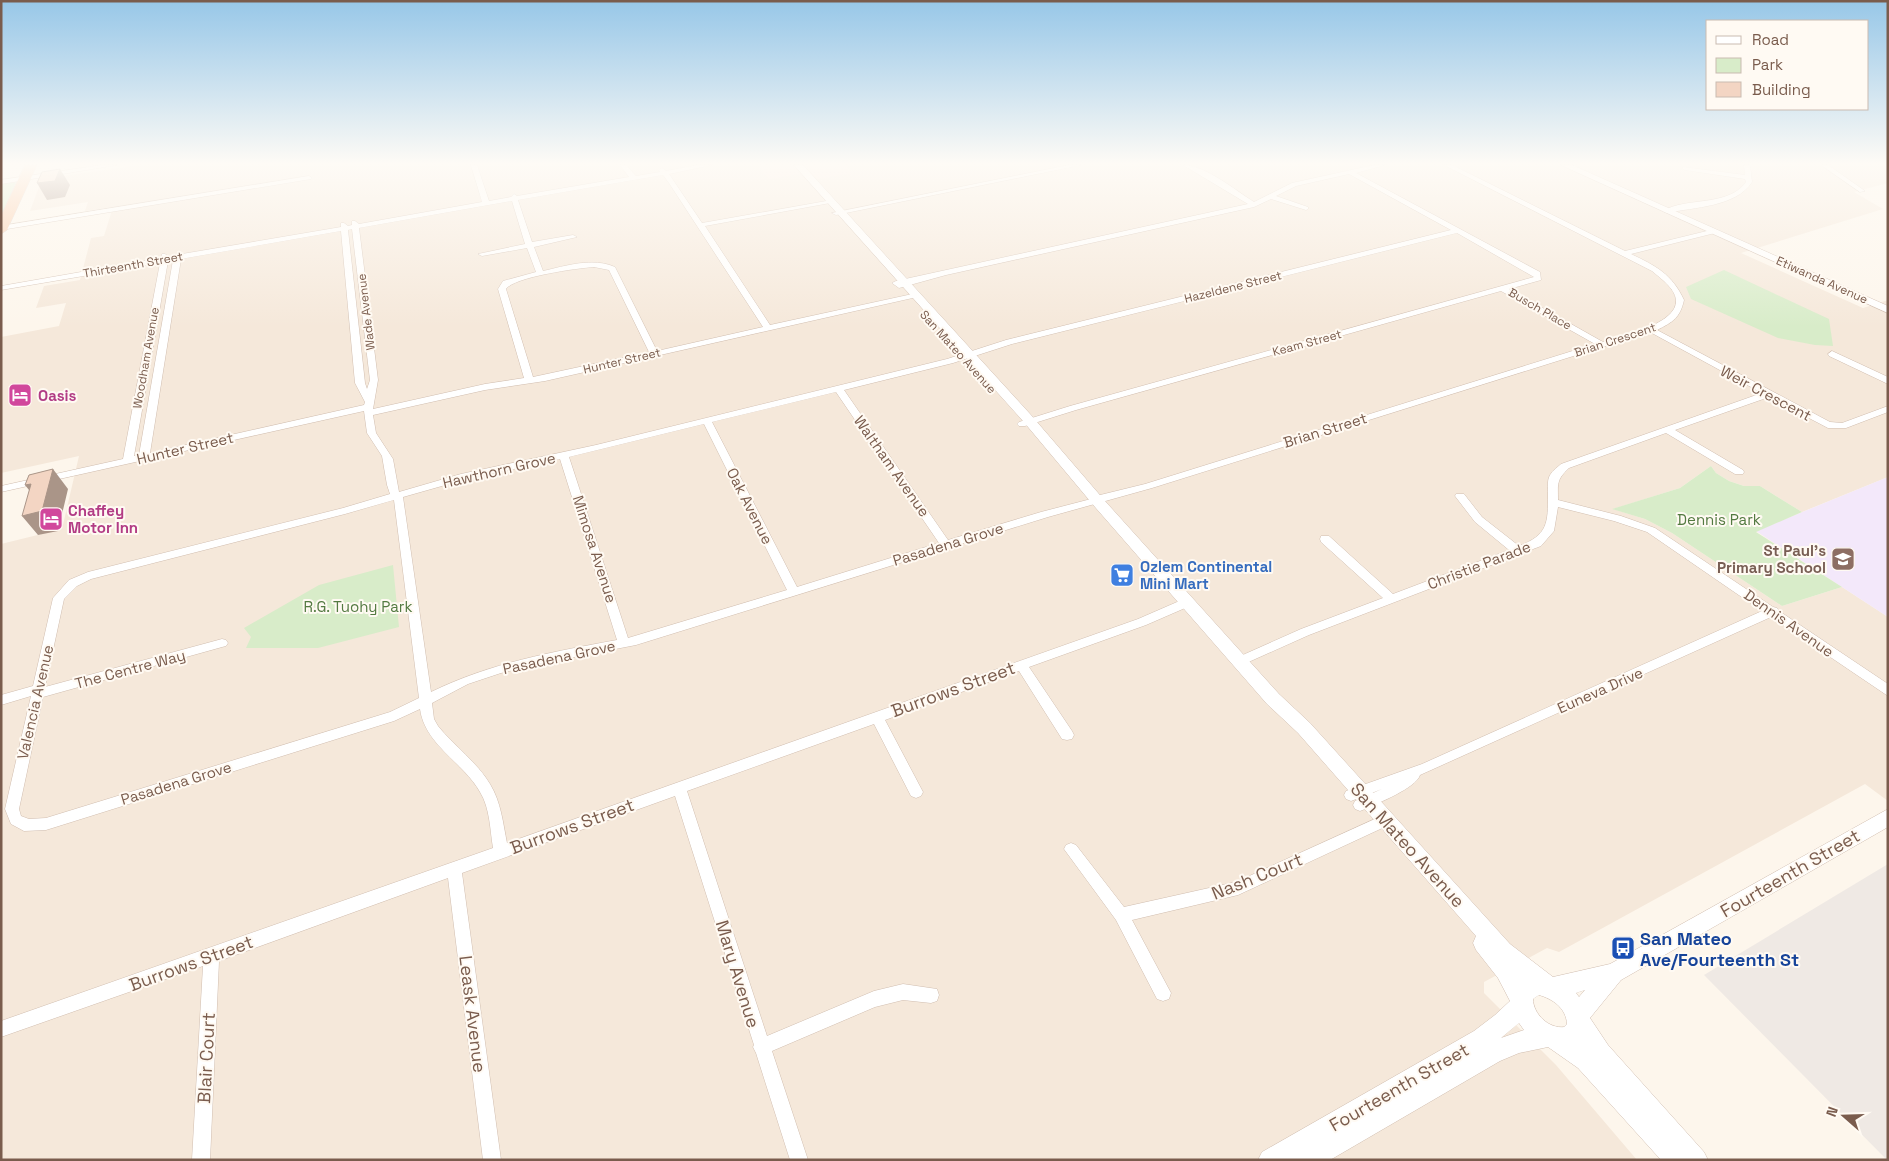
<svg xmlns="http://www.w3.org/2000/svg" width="1889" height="1161" font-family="'Space Grotesk',sans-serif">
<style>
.residential{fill:#f5e8da}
.commercial{fill:#fde8e0}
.industrial{fill:#efe9e4}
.education{fill:#f3e8fa}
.green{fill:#d8ecc9}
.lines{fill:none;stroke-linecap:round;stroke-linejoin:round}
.minor-casing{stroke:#d1beb0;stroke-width:1}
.tertiary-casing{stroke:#d1beb0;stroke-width:1}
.trunk-casing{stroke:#dad1cd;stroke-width:1}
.minor{fill:#fff;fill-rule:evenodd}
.tertiary{fill:#fff;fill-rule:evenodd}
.trunk{fill:#f9c8a4;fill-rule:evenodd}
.shaded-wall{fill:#aa9588}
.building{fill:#f3d5c3;stroke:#aa9588}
.labels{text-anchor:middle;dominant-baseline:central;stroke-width:4;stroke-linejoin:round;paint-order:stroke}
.far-street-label{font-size:12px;fill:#7a5c4d;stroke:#fffaf3}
.street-label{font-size:15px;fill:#7a5c4d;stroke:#fffaf3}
.hotel-label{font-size:15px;font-weight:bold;fill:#b23c85;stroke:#fffaf3;text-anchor:start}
.park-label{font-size:15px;fill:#537a41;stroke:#fffaf3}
.education-label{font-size:15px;font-weight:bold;fill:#785e54;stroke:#fffaf3;text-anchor:end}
.shop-label{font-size:15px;font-weight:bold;fill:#366cbe;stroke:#fffaf3;text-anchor:start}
.near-street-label{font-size:18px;fill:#7a5c4d;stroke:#fffaf3}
.near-transit-label{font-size:18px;font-weight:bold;fill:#164399;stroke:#fffaf3;text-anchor:start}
</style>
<rect width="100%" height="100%" fill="#fdf6ec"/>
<!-- residential -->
<polygon class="residential" points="139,165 1888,165 1888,183 1854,192 1883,209 1741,253 1863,308 1888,300 1888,477 1802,512 1760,486 1744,486 1729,481 1716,473 1711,466 1680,488 1613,509 1645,519 1672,533 1782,606 1842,587 1888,617 1888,801 1865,784 1559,952 1547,948 1484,982 1484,993 1556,1065 1637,1160 1,1160 1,544 62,529 79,456 1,473 1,337 59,326 66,303 36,308 44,286 80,280 91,238 104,236 113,207 85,211 88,202 30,211 42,179"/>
<!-- commercial -->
<polygon class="commercial" points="758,165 845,165 852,173 818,179 811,172 770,179"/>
<!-- industrial -->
<polygon class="industrial" points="1888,864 1888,1160 1887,1160 1704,975"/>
<!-- education -->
<polygon class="education" points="1888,477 1888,617 1756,531"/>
<!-- green -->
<g class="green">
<polygon points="16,182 1,217 1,184"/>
<polygon points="1724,270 1829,319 1833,346 1815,345 1778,338 1691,299 1686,287"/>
<polygon points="1711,466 1716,473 1729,481 1744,486 1760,486 1802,512 1756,532 1842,587 1782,606 1672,533 1645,519 1612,509 1680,488"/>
<polygon points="393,565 399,627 318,648 246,648 251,637 244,628 319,585"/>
</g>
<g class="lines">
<!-- minor casing -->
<g class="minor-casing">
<g id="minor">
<polygon points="102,165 117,165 1,184 1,180"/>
<path d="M471,165H477L489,201L511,197L514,194L517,196L629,177L620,165H626L636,176L660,172L659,170L662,168L666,171L698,165H712L669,174L702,223L832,200L833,201L830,203L705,226L770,325L917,293L921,295L917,297L545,381L485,390L373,415L376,433L393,459L399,492L461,474L596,445L947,359L1006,340L1451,230L1349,174L1296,186L1276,196L1308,207V209L1306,210L1271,199L1254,207L946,275L899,288L892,283L896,281L1248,204L1183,165C1205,165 1235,190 1254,202L1292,183L1374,165H1385L1356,173L1540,272L1541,280L1509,289L1603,342C1620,337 1678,324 1676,300C1675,288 1660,278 1652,271L1444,165H1452L1625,251L1715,229V233L1631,254C1656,266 1672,274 1684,300C1680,318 1673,322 1657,330L1830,422L1842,423L1888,406V412L1846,428H1828L1769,397L1675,430L1743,470L1744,472L1743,474H1735L1666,433L1569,468C1556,480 1558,484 1558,500L1621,516L1655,528L1773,607L1777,608L1779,611L1888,684V696L1771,617L1420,775C1416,788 1378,803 1365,809L1360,811L1355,809L1353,805L1355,801L1382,789L1351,801L1346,799L1344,795L1346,791L1422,764L1762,611L1647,532L1614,521L1558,507L1554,531L1541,546L1309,635L1244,664H1236L1234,661L1236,658L1301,629L1383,598L1321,542L1320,539L1321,536H1329L1393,594L1509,550L1475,522L1455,496L1456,494H1464L1482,517L1519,546C1548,535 1548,523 1548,494C1548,488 1547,480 1550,475C1553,470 1558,467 1561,464L1762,393L1650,332L1152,488L1048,517L636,645L538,664L501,673L468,684L432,703L434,719L438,726C454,746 477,762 490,784C501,802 503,823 507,843L1138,619L1184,599H1192L1194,602L1192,605L1146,625L1029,667L1072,731L1074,735L1072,739L1067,740L1062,739L1019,671L885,720L923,792L921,796L916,798L911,796L874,724L687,791L767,1036L874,991L903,984L937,989L939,995L937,1001L931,1003L903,1000L875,1007L772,1051L808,1160H790L756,1053L753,1047L754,1045L675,796L462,873L501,1160H483L448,878L219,961L210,1160H192L203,966L1,1037V1021L493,848C490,830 490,808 480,792C463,762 425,745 420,709L394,721L46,830L24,831L11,824L5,809L31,696L1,705V695L33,686L53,598L69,580L88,572L343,508L390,494L387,485L382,456L367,433L364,411L1,492V486L123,459L160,263L1,290V286L161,258L162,254H165L169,257L174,256L178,252L182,254L341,227V223H344L348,226L352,225V221H355L359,224L482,202ZM663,175L669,183L763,327L657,351L615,267C593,257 565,266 543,271L534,247L577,237L573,235L532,242L518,200ZM512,201L525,244L478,254L482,256L527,248L536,272L503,281L498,289L524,378L485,384L373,409L378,380L359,228ZM352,229L370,380L367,389L365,383L348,230ZM341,231L355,383L365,402L364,405L150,453L181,259ZM1457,233L1534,277L1070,406L1019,422L1017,424L1019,426H1025L1076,410L1501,291L1595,344L1145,484L1092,497L1091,499L1041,512L948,540L844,390L953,363L1012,344ZM173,260L139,455L134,456L168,261ZM594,267L609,270L649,352L533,377L506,289C514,277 578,268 594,267ZM836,392L939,543L797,587L712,422ZM704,424L787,590L628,638L569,457ZM560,459L617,640C552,652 490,663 431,692L403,497L463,480ZM394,500L419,698L390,712L46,818L29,819L21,816L19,809L43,697L222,647L226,646L228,643L226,640L222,639L45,687L64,599L77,586L91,579L345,514Z"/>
<polygon points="1069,165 1081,165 836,215 832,213"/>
<path d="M1744,165H1750L1752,182C1736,207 1694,207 1667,213L1663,211C1685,197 1729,207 1746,182L1745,179L1685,170L1683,169V167L1745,175Z"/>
<polygon points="1821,165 1828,165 1865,191 1860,192"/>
<polygon points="309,176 312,178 311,179 1,230 1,226"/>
<polygon points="1832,351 1888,377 1888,384 1829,356 1828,354"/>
<polygon points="1386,814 1391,816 1393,820 1391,824 1238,895 1132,920 1171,993 1169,999 1163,1001 1157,999 1116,920 1064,849 1066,845 1071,843 1076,845 1124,907 1236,882"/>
</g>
</g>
<!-- tertiary casing -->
<g class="tertiary-casing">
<g id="tertiary">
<path d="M794,165H803L1031,415L1105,501L1279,694L1310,723L1510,944L1553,977L1610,964L1888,809V827L1621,980L1590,1018L1608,1045L1704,1152L1708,1160H1661L1578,1068L1548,1047L1519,1053L1500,1061L1330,1160H1258L1262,1152L1474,1031L1495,1015L1510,1001L1498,978L1476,950L1473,943L1476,936L1298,733L1267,704L1095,507L1023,421ZM1585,990L1579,997L1576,993ZM1539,995C1553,999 1566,1008 1567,1024L1564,1027C1549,1029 1533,1014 1533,999ZM1519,1023L1524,1030L1501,1038Z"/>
<polygon points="1561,165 1572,165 1888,306 1888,313"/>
</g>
</g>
<!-- trunk casing -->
<g class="trunk-casing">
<polygon id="trunk" points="25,165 37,165 7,230 1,234 1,216"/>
</g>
<!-- minor -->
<use href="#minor" class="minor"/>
<!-- tertiary -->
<use href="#tertiary" class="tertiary"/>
<!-- trunk -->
<use href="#trunk" class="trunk"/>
</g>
<!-- shaded-wall -->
<g class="shaded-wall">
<polygon points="60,169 70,185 65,197 47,200 37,183"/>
<polygon points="53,469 68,489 58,531 38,535 22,516 41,505 25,485"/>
</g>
<!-- building -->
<g class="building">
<polygon points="60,169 55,181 37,183 42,172"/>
<polygon points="53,469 42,511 22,516 31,484 25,485 29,475"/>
</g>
<!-- sky -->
<linearGradient id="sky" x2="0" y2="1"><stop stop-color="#97c7e8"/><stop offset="0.5" stop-color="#fefbf6"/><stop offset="1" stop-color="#fefbf6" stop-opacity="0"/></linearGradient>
<rect width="1889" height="327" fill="url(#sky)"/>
<!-- icons -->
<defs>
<g id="hotel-square" transform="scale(1.25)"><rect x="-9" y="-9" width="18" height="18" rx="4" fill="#d1479c" stroke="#fffaf3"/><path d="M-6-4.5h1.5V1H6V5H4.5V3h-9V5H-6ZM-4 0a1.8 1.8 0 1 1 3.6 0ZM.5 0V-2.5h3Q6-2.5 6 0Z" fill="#fff"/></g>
<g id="school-square" transform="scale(1.25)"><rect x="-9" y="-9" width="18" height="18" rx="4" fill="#8d6e63" stroke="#fffaf3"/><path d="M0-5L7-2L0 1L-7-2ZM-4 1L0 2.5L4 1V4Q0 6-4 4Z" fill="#fff"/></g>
<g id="supermarket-square" transform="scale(1.25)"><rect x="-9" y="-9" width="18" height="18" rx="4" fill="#3f7fe0" stroke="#fffaf3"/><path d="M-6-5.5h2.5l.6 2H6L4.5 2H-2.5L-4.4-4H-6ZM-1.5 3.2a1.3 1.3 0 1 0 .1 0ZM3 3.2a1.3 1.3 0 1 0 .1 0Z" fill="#fff"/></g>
<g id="bus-square" transform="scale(1.25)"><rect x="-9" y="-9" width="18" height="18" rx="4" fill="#1a4fb4" stroke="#fffaf3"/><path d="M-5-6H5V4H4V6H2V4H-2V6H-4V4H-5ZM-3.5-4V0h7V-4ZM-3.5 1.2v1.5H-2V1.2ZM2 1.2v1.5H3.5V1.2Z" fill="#fff"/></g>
</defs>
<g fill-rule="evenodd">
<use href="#hotel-square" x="20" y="395"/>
<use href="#hotel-square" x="51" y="519"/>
<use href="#school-square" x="1843" y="559"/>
<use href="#supermarket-square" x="1122" y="575"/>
<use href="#bus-square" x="1623" y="948"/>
</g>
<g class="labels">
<!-- far-street labels -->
<g class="far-street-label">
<text transform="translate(133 265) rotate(-10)">Thirteenth Street</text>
<text transform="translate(1822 280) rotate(24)">Etiwanda Avenue</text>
<text transform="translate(1233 287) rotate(-14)">Hazeldene Street</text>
<text transform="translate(1540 309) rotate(30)">Busch Place</text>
<text transform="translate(366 312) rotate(-97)">Wade Avenue</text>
<text transform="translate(1615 340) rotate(-18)">Brian Crescent</text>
<text transform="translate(1307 343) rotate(-15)">Keam Street</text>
<text transform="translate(958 352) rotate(48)">San Mateo Avenue</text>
<text transform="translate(146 358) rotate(-80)">Woodham Avenue</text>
<text transform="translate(622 361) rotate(-13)">Hunter Street</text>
</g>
<!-- street labels -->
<g class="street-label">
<text transform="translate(1766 393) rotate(28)">Weir Crescent</text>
<text transform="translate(1325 430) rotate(-17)">Brian Street</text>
<text transform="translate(185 448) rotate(-13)">Hunter Street</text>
<text transform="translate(892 466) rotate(55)">Waltham Avenue</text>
<text transform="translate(499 470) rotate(-13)">Hawthorn Grove</text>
<text transform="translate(750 506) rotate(63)">Oak Avenue</text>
<text transform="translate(948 544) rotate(-17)">Pasadena Grove</text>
<text transform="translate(595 549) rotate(72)">Mimosa Avenue</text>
<text transform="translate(1479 565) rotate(-21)">Christie Parade</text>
<text transform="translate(1789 623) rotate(35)">Dennis Avenue</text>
<text transform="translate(559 657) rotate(-12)">Pasadena Grove</text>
<text transform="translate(130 669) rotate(-15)">The Centre Way</text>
<text transform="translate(1600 690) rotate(-24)">Euneva Drive</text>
<text transform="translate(35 702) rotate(-77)">Valencia Avenue</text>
<text transform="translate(176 783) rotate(-17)">Pasadena Grove</text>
</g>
<!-- hotel labels -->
<g class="hotel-label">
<text x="38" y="395">Oasis</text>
<text x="68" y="510">Chaffey<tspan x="68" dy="17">Motor Inn</tspan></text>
</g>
<!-- park labels -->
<g class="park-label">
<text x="1719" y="519">Dennis Park</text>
<text x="358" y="606">R.G. Tuohy Park</text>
</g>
<!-- education labels -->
<g class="education-label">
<text x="1826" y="550">St Paul's<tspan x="1826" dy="17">Primary School</tspan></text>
</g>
<!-- shop labels -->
<g class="shop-label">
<text x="1140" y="566">Ozlem Continental<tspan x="1140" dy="17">Mini Mart</tspan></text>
</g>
<!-- near-street labels -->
<g class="near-street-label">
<text transform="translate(953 689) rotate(-20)">Burrows Street</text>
<text transform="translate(572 826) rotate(-20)">Burrows Street</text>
<text transform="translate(1408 845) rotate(48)">San Mateo Avenue</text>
<text transform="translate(1790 873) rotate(-30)">Fourteenth Street</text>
<text transform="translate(1257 876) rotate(-22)">Nash Court</text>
<text transform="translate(191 963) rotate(-20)">Burrows Street</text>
<text transform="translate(738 974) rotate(73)">Mary Avenue</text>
<text transform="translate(473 1014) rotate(83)">Leask Avenue</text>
<text transform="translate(206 1058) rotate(-87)">Blair Court</text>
<text transform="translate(1399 1087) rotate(-30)">Fourteenth Street</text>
</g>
<!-- near-transit labels -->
<g class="near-transit-label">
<text x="1640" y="938">San Mateo<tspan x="1640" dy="21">Ave/Fourteenth St</tspan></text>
</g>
</g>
<!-- border -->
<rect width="1889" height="1161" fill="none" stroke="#7a5c4d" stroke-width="5"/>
<!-- legend -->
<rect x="1706" y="20" width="162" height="90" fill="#fffaf3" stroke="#cabbb1"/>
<rect x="1716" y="36" width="25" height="8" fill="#ffffff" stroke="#cabbb1"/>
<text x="1752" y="45" font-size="15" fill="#7a5c4d">Road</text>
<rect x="1716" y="58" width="25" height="15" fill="#d8ecc9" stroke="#cabbb1"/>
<text x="1752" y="70" font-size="15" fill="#7a5c4d">Park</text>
<rect x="1716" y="82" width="25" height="15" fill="#f3d5c3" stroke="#cabbb1"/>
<text x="1752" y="95" font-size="15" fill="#7a5c4d">Building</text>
<!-- north arrow -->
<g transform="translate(1844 1116) rotate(290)" stroke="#fffaf3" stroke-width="4" paint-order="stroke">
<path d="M0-4L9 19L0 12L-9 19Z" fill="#7a5c4d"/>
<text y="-8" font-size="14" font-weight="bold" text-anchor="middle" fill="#7a5c4d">N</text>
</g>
</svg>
